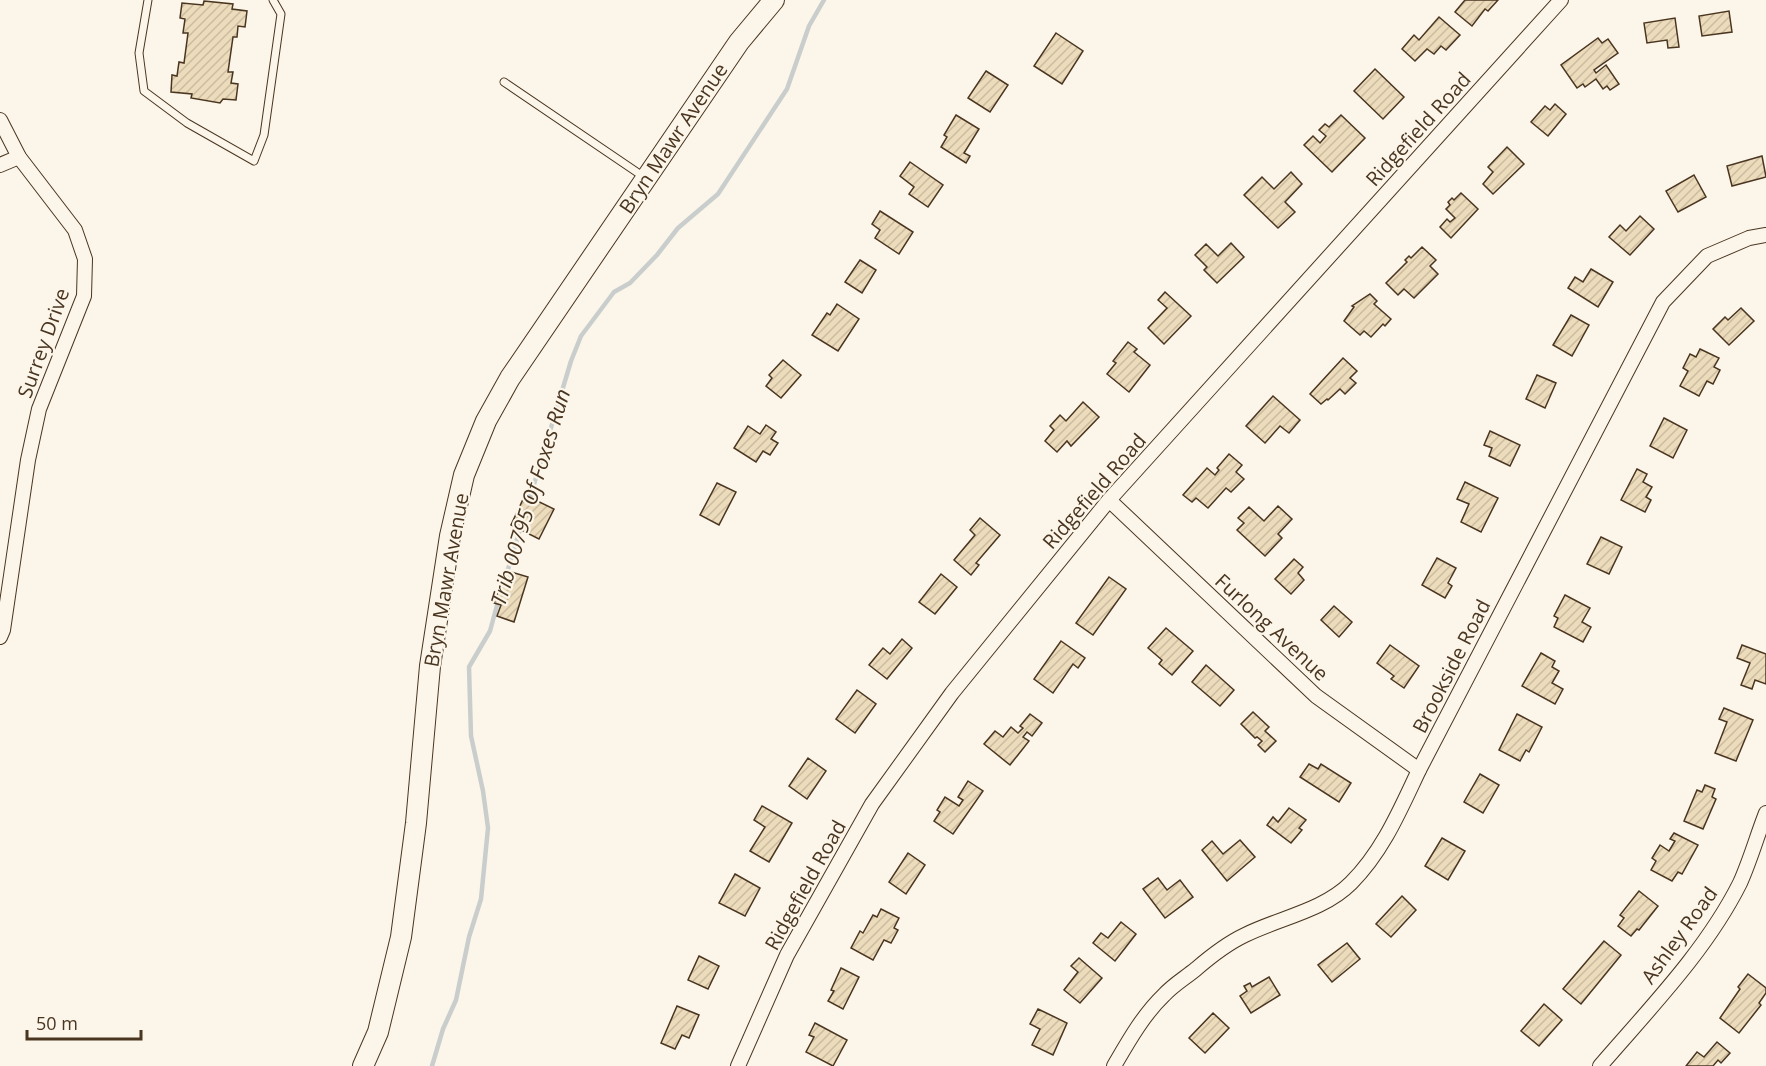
<svg xmlns="http://www.w3.org/2000/svg" width="1766" height="1066" font-family="'Open Sans',sans-serif">
<style>
.lines{fill:none;stroke-linecap:round;stroke-linejoin:round}
.stream{stroke:#c9cecd;stroke-width:4.5}
.building{fill:url(#building-hatch);stroke:#4a3520;stroke-width:1.5}
.lane-casing{stroke:#4a3520;stroke-width:9}
.street-casing{stroke:#4a3520;stroke-width:16}
.secondary-casing{stroke:#4a3520;stroke-width:22}
.lane{stroke:#fbf6e9;stroke-width:7}
.street{stroke:#fbf6e9;stroke-width:14}
.secondary{stroke:#fbf6e9;stroke-width:20}
.labels{text-anchor:middle;dominant-baseline:central;stroke-width:4.5;stroke-linejoin:round;paint-order:stroke}
.street-label{font-size:20px;fill:#4a3520;stroke:#fbf6e9}
.water-label{font-size:21px;font-style:italic;fill:#4a3520;stroke:#fbf6e9}
</style>
<defs>
<pattern id="building-hatch" width="6" height="6" patternUnits="userSpaceOnUse" patternTransform="scale(1.5)"><rect width="6" height="6" fill="#ecdcbc"/><path d="M-1 1l2-2M0 6l6-6M5 7l2-2" fill="none" stroke="#ccbda1"/></pattern>
</defs>
<rect width="100%" height="100%" fill="#fbf6e9"/>
<g class="lines">
<!-- stream -->
<g class="stream">
<polyline points="529,501 571,361 581,336 614,292 630,283 657,255 678,228 718,194 787,89 809,26 824,0"/>
<polyline points="506,576 521,526"/>
<polyline points="432,1066 443,1029 456,1000 469,937 481,899 488,828 483,791 471,736 469,667 490,631 499,598"/>
</g>
</g>
<!-- building -->
<g class="building">
<polygon points="1465,0 1498,0 1488,11 1485,9 1472,26 1455,12"/>
<polygon points="204,1 233,4 232,9 247,11 245,27 238,26 237,37 233,37 228,72 233,72 231,83 238,84 236,100 223,99 220,103 191,98 192,94 171,92 172,75 177,76 179,62 184,63 188,33 183,33 185,19 180,18 182,3 203,5"/>
<polygon points="1729,11 1732,32 1702,36 1699,16"/>
<polygon points="1439,17 1460,35 1446,50 1441,46 1434,54 1427,49 1415,61 1402,49 1414,35 1419,40"/>
<polygon points="1675,18 1679,47 1668,48 1667,40 1647,43 1644,23"/>
<polygon points="1056,33 1083,51 1062,84 1034,66"/>
<polygon points="1598,38 1602,43 1608,39 1618,53 1594,70 1596,73 1606,65 1619,84 1610,90 1607,86 1603,89 1596,79 1585,87 1583,84 1577,88 1561,65"/>
<polygon points="1375,69 1404,97 1383,119 1354,91"/>
<polygon points="986,71 1008,85 990,112 968,98"/>
<polygon points="1555,104 1566,114 1548,136 1531,122 1545,106 1550,110"/>
<polygon points="956,115 979,129 964,153 970,156 966,163 941,147 947,137 944,135"/>
<polygon points="1341,115 1365,138 1332,172 1304,145 1313,136 1320,143 1326,136 1319,130 1325,124 1329,127"/>
<polygon points="1507,147 1524,164 1493,194 1483,184 1493,172 1488,167"/>
<polygon points="1762,156 1766,177 1732,186 1727,166"/>
<polygon points="910,162 943,185 928,207 909,194 914,187 900,176"/>
<polygon points="1291,172 1302,184 1285,202 1295,212 1278,228 1244,195 1262,177 1274,189"/>
<polygon points="1694,175 1706,197 1678,212 1666,191"/>
<polygon points="1461,193 1478,209 1451,238 1440,227 1447,219 1450,222 1455,218 1446,209 1450,205 1448,202 1452,198 1454,200"/>
<polygon points="880,211 913,232 899,254 875,238 880,230 872,224"/>
<polygon points="1640,216 1654,229 1630,255 1609,237 1620,225 1626,231"/>
<polygon points="1231,243 1244,257 1217,283 1204,270 1207,267 1195,255 1206,244 1218,256"/>
<polygon points="1422,247 1436,260 1430,266 1438,274 1414,298 1404,289 1398,295 1386,283 1407,262 1405,260 1409,256 1411,258"/>
<polygon points="860,260 876,270 862,293 845,282"/>
<polygon points="1591,269 1613,282 1598,307 1568,288 1575,277 1583,282"/>
<polygon points="1165,292 1191,316 1164,344 1148,328 1167,308 1158,300"/>
<polygon points="1370,294 1377,301 1374,304 1391,319 1385,326 1383,324 1371,337 1364,331 1360,335 1344,321 1354,307 1352,306"/>
<polygon points="837,304 859,319 838,351 812,335 827,313 830,315"/>
<polygon points="1741,308 1754,321 1729,345 1713,329 1725,317 1728,320"/>
<polygon points="1571,315 1589,325 1572,356 1553,345"/>
<polygon points="1128,342 1137,349 1134,352 1150,365 1129,392 1107,374 1116,363 1113,361"/>
<polygon points="1700,349 1719,358 1714,367 1720,370 1713,384 1707,381 1699,396 1680,386 1688,371 1683,368 1690,354 1696,357"/>
<polygon points="1343,358 1357,371 1350,378 1356,383 1345,394 1340,389 1328,400 1327,399 1321,404 1310,394"/>
<polygon points="783,360 801,375 781,398 766,386 772,378 769,375"/>
<polygon points="1537,375 1556,383 1545,408 1526,399"/>
<polygon points="1273,396 1300,420 1289,433 1280,426 1265,443 1246,426"/>
<polygon points="1083,402 1099,417 1071,446 1067,441 1057,452 1045,441 1054,430 1050,426 1060,415 1066,421"/>
<polygon points="1664,418 1687,430 1673,458 1650,446"/>
<polygon points="766,425 776,432 771,439 778,443 770,455 763,451 756,462 734,448 748,426 760,434"/>
<polygon points="1490,431 1520,445 1510,466 1489,456 1492,448 1484,445"/>
<polygon points="1229,454 1242,465 1236,472 1244,479 1231,492 1226,488 1208,508 1196,498 1192,502 1183,495 1207,468 1215,475 1219,470 1217,468"/>
<polygon points="1637,469 1647,474 1643,482 1652,487 1646,497 1651,500 1645,512 1621,500"/>
<polygon points="1465,482 1498,498 1481,532 1461,522 1469,504 1457,499"/>
<polygon points="717,483 736,492 719,525 700,515"/>
<polygon points="525,495 554,509 539,539 511,525"/>
<polygon points="1278,506 1292,519 1278,534 1282,538 1265,556 1237,530 1244,523 1238,518 1249,507 1264,521"/>
<polygon points="980,518 1000,535 976,563 979,565 971,575 954,560 975,535 970,530"/>
<polygon points="1601,537 1622,547 1609,574 1587,564"/>
<polygon points="1437,558 1456,568 1448,583 1452,586 1445,598 1422,585"/>
<polygon points="1294,559 1303,567 1298,573 1304,580 1291,594 1275,579"/>
<polygon points="505,570 528,577 514,622 497,616 501,605 494,603"/>
<polygon points="941,574 957,587 935,614 919,602"/>
<polygon points="1109,577 1126,589 1093,635 1076,623"/>
<polygon points="1565,595 1590,608 1582,622 1591,627 1583,642 1554,627 1558,618 1554,616"/>
<polygon points="1334,606 1352,622 1339,637 1321,620"/>
<polygon points="1166,628 1193,651 1172,675 1159,664 1162,660 1148,648"/>
<polygon points="902,639 912,648 887,679 869,665 883,648 890,654"/>
<polygon points="1061,641 1085,658 1078,668 1073,664 1053,693 1034,679"/>
<polygon points="1390,645 1419,666 1404,688 1391,679 1394,676 1377,663"/>
<polygon points="1742,645 1766,654 1766,684 1755,680 1752,689 1741,685 1750,663 1737,658"/>
<polygon points="1541,653 1555,661 1552,667 1559,671 1552,683 1563,689 1555,704 1522,686"/>
<polygon points="1206,665 1234,690 1220,706 1192,682"/>
<polygon points="857,690 876,704 855,733 836,719"/>
<polygon points="1724,708 1753,720 1736,761 1715,753 1727,722 1719,719"/>
<polygon points="1253,712 1269,727 1265,731 1276,741 1265,752 1258,745 1262,741 1257,737 1255,738 1241,724"/>
<polygon points="1030,714 1042,723 1032,736 1027,732 1023,737 1029,741 1010,765 984,744 995,731 1003,737 1011,727 1018,733 1023,728 1020,726"/>
<polygon points="1517,714 1542,727 1529,752 1526,750 1520,761 1499,750"/>
<polygon points="808,758 826,771 807,799 789,786"/>
<polygon points="1309,764 1318,769 1321,764 1351,783 1339,802 1300,777"/>
<polygon points="1480,774 1499,785 1483,813 1464,802"/>
<polygon points="968,781 983,791 953,834 934,821 940,812 937,810 945,797 959,806 963,800 958,797"/>
<polygon points="1705,785 1715,789 1712,797 1716,799 1703,829 1684,821 1697,790 1702,792"/>
<polygon points="762,806 792,823 769,862 750,851 765,827 754,820"/>
<polygon points="1289,808 1306,820 1299,828 1302,830 1291,843 1267,825 1273,817 1278,822"/>
<polygon points="1674,833 1698,845 1682,874 1678,872 1672,881 1651,870 1656,861 1652,858 1660,845 1669,851 1675,841 1670,839"/>
<polygon points="1442,838 1465,851 1448,880 1425,866"/>
<polygon points="1240,840 1255,857 1227,881 1202,850 1212,841 1223,854"/>
<polygon points="908,853 925,865 906,894 889,882"/>
<polygon points="735,874 760,888 745,916 719,903"/>
<polygon points="1158,878 1167,890 1180,880 1193,897 1165,918 1143,889"/>
<polygon points="1639,891 1658,906 1639,930 1637,929 1631,936 1618,926 1624,918 1620,915"/>
<polygon points="1402,896 1416,910 1391,937 1376,924"/>
<polygon points="881,909 899,918 894,928 898,930 891,943 884,940 873,960 851,948 860,931 863,933 873,915 877,917"/>
<polygon points="1121,922 1136,934 1115,961 1093,943 1101,933 1108,938"/>
<polygon points="1604,941 1621,955 1581,1004 1563,989"/>
<polygon points="1347,943 1360,959 1332,982 1318,965"/>
<polygon points="699,956 719,966 708,989 688,980"/>
<polygon points="1079,958 1102,978 1080,1003 1064,990 1078,972 1071,966"/>
<polygon points="841,968 859,977 843,1009 828,1001 834,991 831,990"/>
<polygon points="1748,974 1766,988 1766,993 1759,1003 1761,1005 1739,1033 1720,1018 1740,989 1738,987"/>
<polygon points="1269,977 1280,995 1251,1013 1240,996 1247,991 1244,986 1250,983 1252,987"/>
<polygon points="1544,1004 1562,1020 1539,1046 1521,1031"/>
<polygon points="677,1006 699,1015 689,1038 682,1035 675,1049 661,1043"/>
<polygon points="1038,1009 1067,1023 1053,1055 1032,1045 1040,1029 1030,1024"/>
<polygon points="1213,1013 1229,1028 1205,1053 1189,1038"/>
<polygon points="815,1023 847,1040 833,1066 806,1052 814,1037 809,1035"/>
<polygon points="1717,1042 1730,1053 1721,1063 1718,1060 1713,1066 1686,1066 1697,1052 1704,1057"/>
</g>
<g class="lines">
<!-- lane casing -->
<g class="lane-casing">
<g id="lane">
<polyline points="148,0 139,53 144,91 187,123 254,161 264,135 281,14 273,0"/>
<polyline points="504,82 644,177"/>
</g>
</g>
<!-- street casing -->
<g class="street-casing">
<g id="street">
<polyline points="0,120 19,157 75,230 85,259 84,296 39,409 28,460 3,630 0,637"/>
<polyline points="0,165 19,157"/>
<polyline points="1109,500 1316,696 1419,770"/>
<polyline points="738,1066 787,955 872,804 952,693 1109,500 1561,0"/>
<path d="M1114,1066C1128,1042 1143,1015 1164,995C1173,985 1185,978 1196,969C1211,956 1226,944 1245,935C1279,918 1323,911 1351,883C1383,851 1400,810 1419,770L1663,302L1707,256L1749,238L1766,235"/>
<path d="M1600,1066C1649,1009 1706,951 1740,883C1750,861 1757,836 1766,813"/>
</g>
</g>
<!-- secondary casing -->
<g class="secondary-casing">
<polyline id="secondary" points="363,1066 378,1032 401,937 416,823 430,666 450,536 464,475 486,421 510,378 739,42 774,0"/>
</g>
<!-- lane -->
<use href="#lane" class="lane"/>
<!-- street -->
<use href="#street" class="street"/>
<!-- secondary -->
<use href="#secondary" class="secondary"/>
</g>
<g class="labels">
<!-- street labels -->
<g class="street-label">
<text transform="translate(1418 129) rotate(-48)">Ridgefield Road</text>
<text transform="translate(673 138) rotate(-56)">Bryn Mawr Avenue</text>
<text transform="translate(43 343) rotate(-70)">Surrey Drive</text>
<text transform="translate(1094 491) rotate(-49)">Ridgefield Road</text>
<text transform="translate(446 580) rotate(-80)">Bryn Mawr Avenue</text>
<text transform="translate(1272 627) rotate(43)">Furlong Avenue</text>
<text transform="translate(1451 666) rotate(-63)">Brookside Road</text>
<text transform="translate(805 885) rotate(-61)">Ridgefield Road</text>
<text transform="translate(1679 935) rotate(-54)">Ashley Road</text>
</g>
<!-- water labels -->
<g class="water-label">
<text transform="translate(530 497) rotate(-73)">Trib 00795 Of Foxes Run</text>
</g>
</g>
<!-- scale -->
<path d="M27 1030v9h114v-9" fill="none" stroke="#4a3520" stroke-width="3"/>
<text x="36" y="1030" font-size="18" fill="#4a3520" stroke="#fbf6e9" stroke-width="4.5" paint-order="stroke">50 m</text>
</svg>
